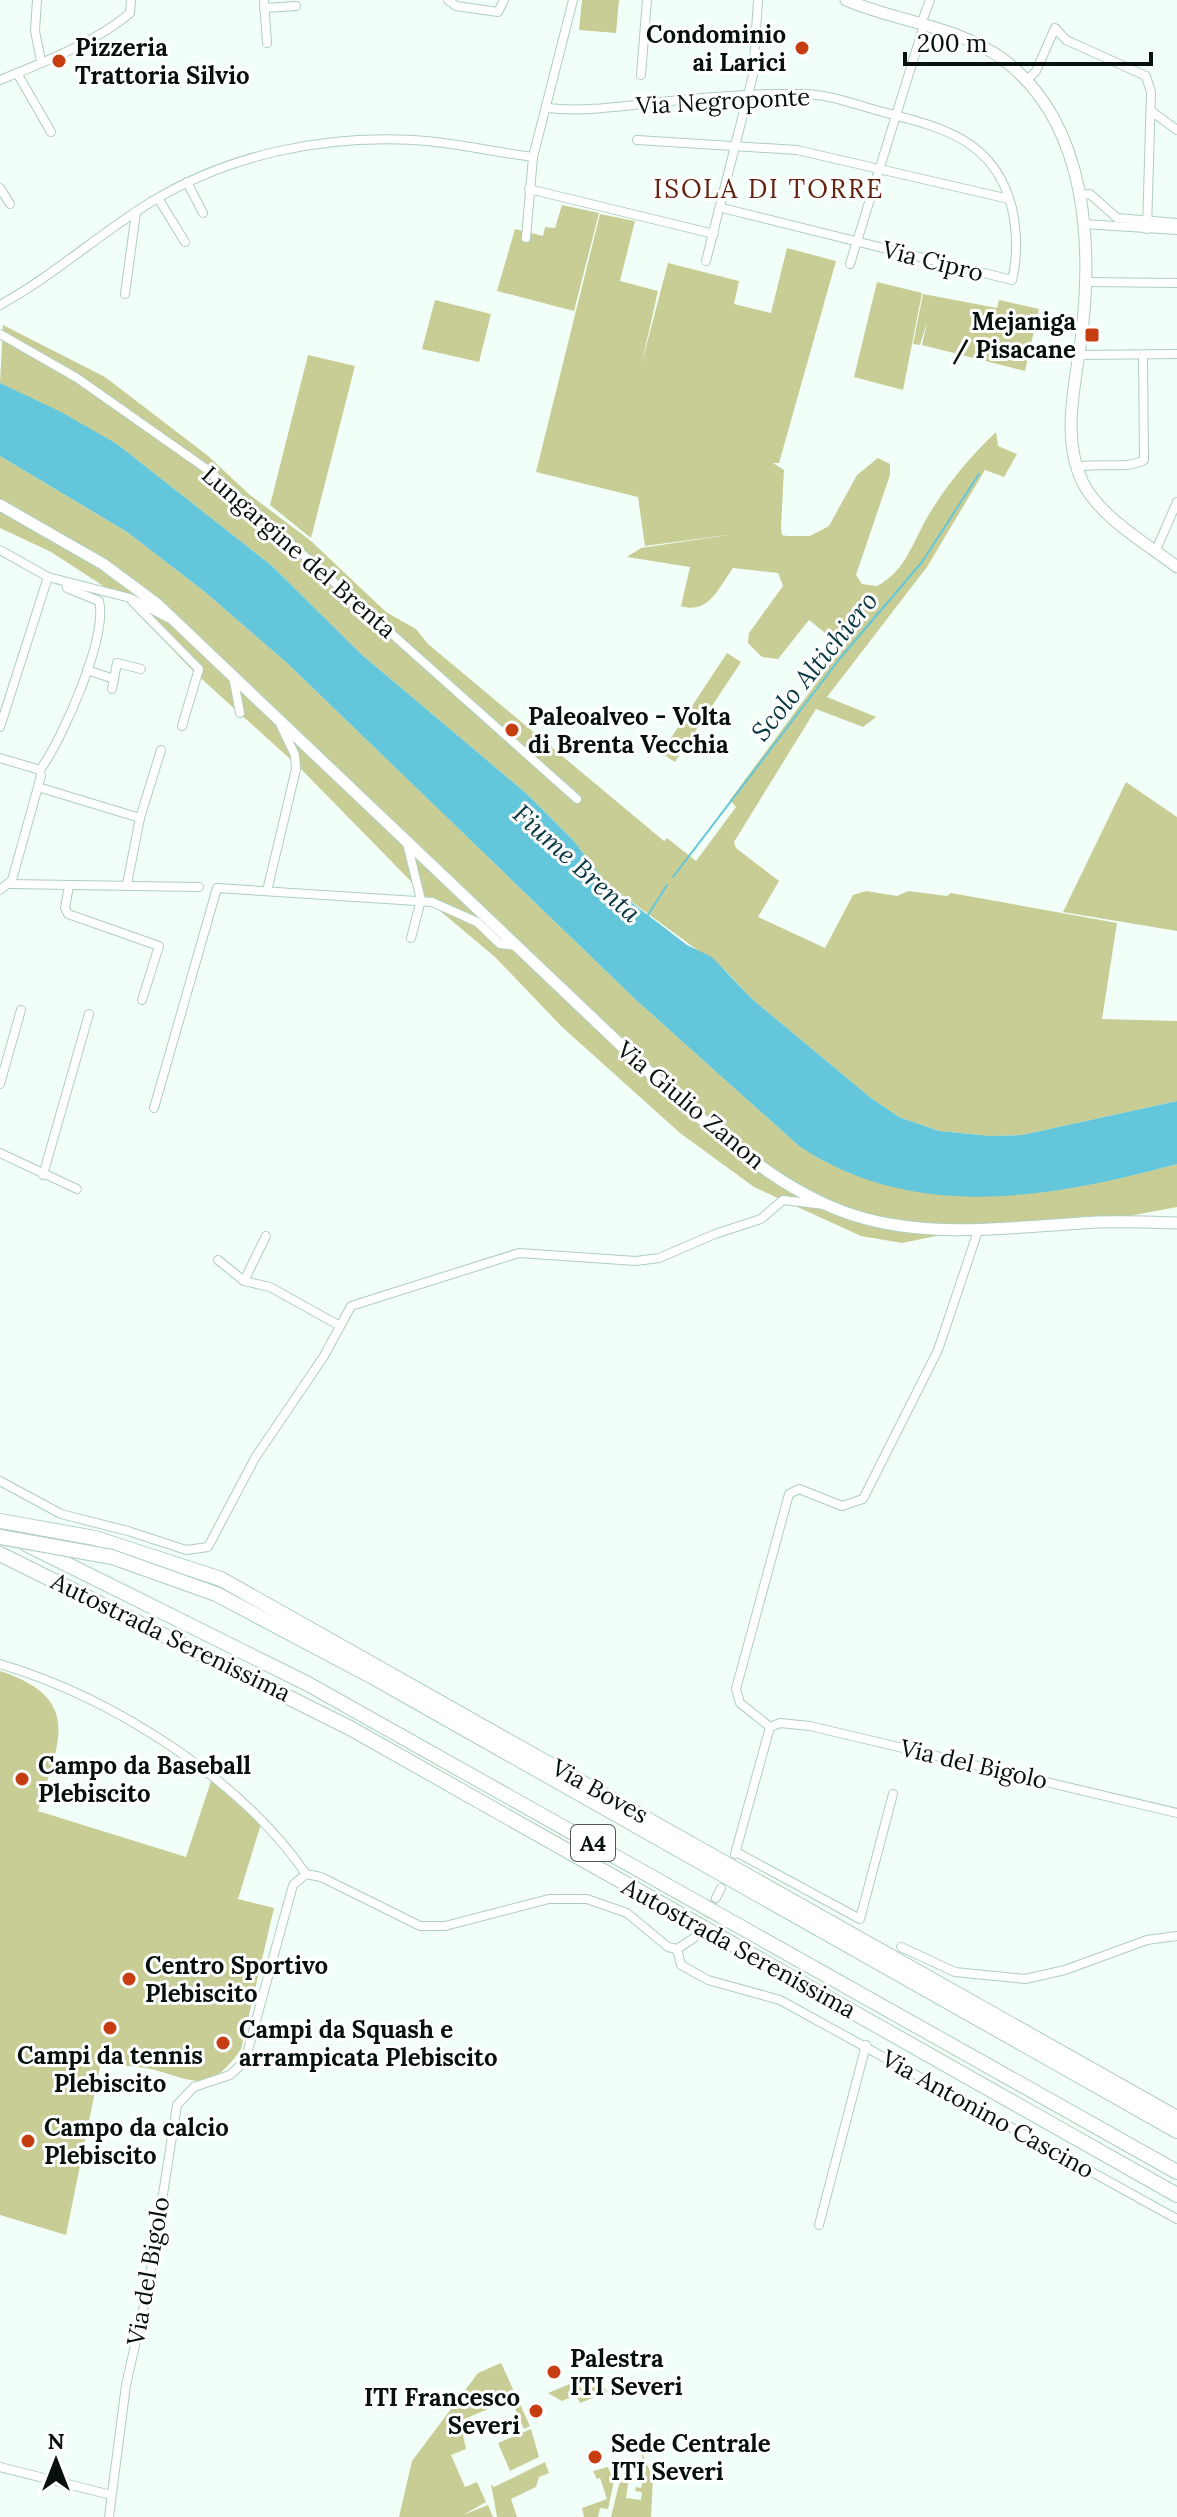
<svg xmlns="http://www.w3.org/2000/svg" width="1177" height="2517" font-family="Lora,serif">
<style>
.green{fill:#c8cd96}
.water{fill:#63c6db}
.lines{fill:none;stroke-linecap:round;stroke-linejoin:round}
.stream{stroke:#63c6db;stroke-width:2}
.street-tunnel{stroke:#cfdbd4;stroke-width:8;stroke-dasharray:8 4;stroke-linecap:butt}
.street-casing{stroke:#aecfbe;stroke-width:10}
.secondary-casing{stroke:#aecfbe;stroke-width:13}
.highway-casing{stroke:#aecfbe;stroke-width:16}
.street{stroke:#fff;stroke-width:8}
.secondary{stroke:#fff;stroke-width:11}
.highway{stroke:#fff;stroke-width:14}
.highway-bridge-casing{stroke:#aecfbe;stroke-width:16;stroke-linecap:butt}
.highway-bridge{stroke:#fff;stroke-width:14}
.poi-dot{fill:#c63d12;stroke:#fff;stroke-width:3}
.labels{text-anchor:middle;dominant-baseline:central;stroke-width:6;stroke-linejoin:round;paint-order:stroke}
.shield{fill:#fff;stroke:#515854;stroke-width:2}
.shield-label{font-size:22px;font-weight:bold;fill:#06110b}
.poi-label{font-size:24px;font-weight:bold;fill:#06110b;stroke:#fff;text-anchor:start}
.street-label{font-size:24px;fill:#06110b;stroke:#fff}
.neighbourhood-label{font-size:26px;letter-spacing:2px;fill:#64220f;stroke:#fff}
.water-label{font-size:26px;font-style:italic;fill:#083842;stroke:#fff}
</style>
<rect width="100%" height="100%" fill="#f2fff8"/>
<!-- green -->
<g class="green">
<polygon points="582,0 619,0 616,33 579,30"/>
<polygon points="562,205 599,213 574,311 497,291 515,229 543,236 545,227 555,228"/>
<path d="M600,214L635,221L620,281L658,291L641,366L668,263L739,281L734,304L771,313L787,248L836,261L779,463H773L784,470L781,528L782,535L787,536H810L829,526L857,475L878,458L890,464V475L856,575L862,584L877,586C906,571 912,543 928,516C945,487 971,455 996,432L998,446L1017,454L1004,477L985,470L927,567L827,697L876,717L863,727L816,709L734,842L736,848L779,881L758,917L825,948L853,895L866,891L897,896L908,891L947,896L951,893L1117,923L1102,1019L1177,1021V1101L1022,1135L991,1136L939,1131L899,1117L871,1098L752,999L726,971L606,883L573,840L527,794L361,654L271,565L117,444L0,383L3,325L105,377L207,455L250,495L311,541L386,612L416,629L428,644L664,841L667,838L696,861L736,807L730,800L843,647L809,620L778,659L762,657L748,643L749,633L783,586L778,573L733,568C719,587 709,615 681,606L690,567L627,557L641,548L734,534L645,546L638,497L536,472Z"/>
<polygon points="877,282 922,293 903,390 854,377"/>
<polygon points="923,294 997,308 999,300 1039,309 1025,371 922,345 927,322 920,345 913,344"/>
<polygon points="435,300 491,314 479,362 422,349"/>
<polygon points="308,355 355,366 311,538 270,505"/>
<path d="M0,456L127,532L205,592L287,663L636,1000L799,1146C913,1222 1053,1197 1177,1164V1207L1113,1219L980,1227L902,1243L861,1236L754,1187L680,1133L561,1026L495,957L439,910L300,768L194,672L125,600L51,552L0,528Z"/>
<polygon points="727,653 741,662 675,762 661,753"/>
<polygon points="1126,782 1177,817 1177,931 1063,912"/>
<path d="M0,1671C86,1699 57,1745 38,1811L186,1857L211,1781L261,1824L238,1899L274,1908L241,2049C204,2104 185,2072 138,2067C126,2065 112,2067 100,2067L66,2235L0,2215Z"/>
<polygon points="501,2363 530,2426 524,2429 511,2399 460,2421 466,2449 451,2455 465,2487 477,2482 486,2502 463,2515 488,2505 493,2517 399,2517 412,2461 478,2373"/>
<polygon points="577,2381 583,2391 602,2384 607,2392 580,2403 576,2395 562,2401 548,2393"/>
<polygon points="531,2429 539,2457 510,2471 498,2443"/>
<polygon points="639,2446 653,2478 651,2517 611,2517 619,2484 630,2470 626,2498 641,2500 642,2492 635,2491 636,2487 641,2488 646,2470"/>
<polygon points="545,2462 549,2473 539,2477 536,2487 511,2499 517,2517 497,2517 491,2484 494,2487"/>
<polygon points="608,2467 614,2481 608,2509 600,2508 598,2517 584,2517 582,2508 607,2499 600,2478 597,2479 593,2471"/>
</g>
<!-- water -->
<path class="water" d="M0,383L61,412L117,444L271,565L361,654L527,794L573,840L606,883L687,945L712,957L752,999L871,1098L899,1117L939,1131L991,1136L1022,1135L1177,1101V1164C1051,1198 914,1223 799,1146L636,1000L287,663L205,592L127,532L0,456Z"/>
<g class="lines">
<!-- stream -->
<g class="stream">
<polyline points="673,877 841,657 922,562 979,474"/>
<polyline points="648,915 667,885"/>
</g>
<!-- street-tunnel -->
<polyline class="street-tunnel" points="694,1938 716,1898"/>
<!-- street casing -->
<g class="street-casing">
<g id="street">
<polyline points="37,0 35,31 41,61"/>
<polyline points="264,0 267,43"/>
<polyline points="448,0 456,6 498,12 504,0"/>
<polyline points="264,8 296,6"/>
<polyline points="921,24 930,0"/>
<polyline points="17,73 51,132"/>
<polyline points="641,75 647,0"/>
<path d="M0,80C40,64 98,41 130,13L131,0"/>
<polyline points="1027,80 1036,71 1055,28 1066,40 1146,76 1151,92 1147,229"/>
<path d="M547,108C581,112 616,107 650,103C700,98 752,93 802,94C828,94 854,104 879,111C941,127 995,139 1012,208C1017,232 1018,256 1012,280L722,208"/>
<polyline points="1151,111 1177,130"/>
<polyline points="637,140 797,150 1009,199"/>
<polyline points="187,182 203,213"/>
<polyline points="0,188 10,204"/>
<polyline points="529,189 714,234"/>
<polyline points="1079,195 1090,194 1117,218 1177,223"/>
<polyline points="158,198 185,242"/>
<polyline points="1084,224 1177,230"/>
<polyline points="526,238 533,157 573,0"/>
<polyline points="706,261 753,75 758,0"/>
<polyline points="850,264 924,25"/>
<polyline points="1087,282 1177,283"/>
<polyline points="125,294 136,212"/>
<path d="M0,305C53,276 99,234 151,202C228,155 322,135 413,140C453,142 493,152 533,157"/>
<polyline points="0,334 77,378 208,470 577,799"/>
<polyline points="1078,355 1177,354"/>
<path d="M1076,467C1096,462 1127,470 1144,460L1143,355"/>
<polyline points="0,550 48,577 130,598 168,618"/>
<polyline points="1156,550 1177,502"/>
<polyline points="132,601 199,669 182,726"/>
<polyline points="87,670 114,679 112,689"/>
<polyline points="233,676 240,713"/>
<polyline points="114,679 117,663 141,669"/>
<polyline points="0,727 48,577"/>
<polyline points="0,758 40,770"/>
<polyline points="38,787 140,818 127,884"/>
<polyline points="140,818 161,750"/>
<polyline points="406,839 421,900 411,938"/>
<polyline points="10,884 199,887"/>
<polyline points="69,886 65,908 68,914 159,946 142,1000"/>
<path d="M0,890L12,880L41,776L40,770C62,740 108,637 99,601L67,588L66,582"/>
<polyline points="267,891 296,769 295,755 281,726"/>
<polyline points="0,1084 21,1010"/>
<polyline points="154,1108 217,888 432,902 477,922 500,944 517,946"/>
<polyline points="0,1153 77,1189"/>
<polyline points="43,1175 89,1014"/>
<polyline points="218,1260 244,1281 270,1287 340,1326"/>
<polyline points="244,1281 266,1236"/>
<polyline points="0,1481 61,1514 128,1531 186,1550 208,1547 255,1458 324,1356 351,1306 519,1253 636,1261 659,1258 715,1234 761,1219 783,1200 825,1205"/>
<path d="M0,1664C111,1697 240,1778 306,1874"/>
<polyline points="770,1727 740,1703 736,1689 789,1494 799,1489 842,1506 863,1499 938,1350 979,1228"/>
<polyline points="770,1727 780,1723 810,1726 1177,1813"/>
<polyline points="736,1852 860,1919 893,1794"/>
<polyline points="735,1854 770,1727"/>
<polyline points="716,1898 721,1888"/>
<polyline points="901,1947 955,1972 1025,1979 1065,1970 1147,1940 1177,1936"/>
<polyline points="677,1949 681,1965 708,1980 780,2000 1177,2219"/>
<polyline points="819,2225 866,2045"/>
<polyline points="0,2467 111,2495"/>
<polyline points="109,2517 126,2385 149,2283 177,2105 194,2087 230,2075 245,2061 293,1885 306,1874 321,1877 420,1926 445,1926 549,1899 587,1899 627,1913 668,1947 677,1949 694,1938"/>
</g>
</g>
<!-- secondary casing -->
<g class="secondary-casing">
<g id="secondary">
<path d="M846,0C897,22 959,26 1004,60C1088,124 1093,245 1081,340C1075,386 1061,438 1083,483C1102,519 1146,543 1177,567"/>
<path d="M0,505L103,564L157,604L666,1088C723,1138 783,1193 856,1216C933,1240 1019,1226 1098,1222C1124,1221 1151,1222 1177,1223"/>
</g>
</g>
<!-- highway casing -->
<g class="highway-casing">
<g id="highway">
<polyline points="0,1521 95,1538 221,1579 1177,2118"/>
<polyline points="26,1544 308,1684 1177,2172"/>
<polyline points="0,1554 350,1728 1177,2195"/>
<polyline points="216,1594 371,1676 1177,2131"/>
</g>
</g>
<!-- street -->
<use href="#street" class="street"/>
<!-- secondary -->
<use href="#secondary" class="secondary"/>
<!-- highway -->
<use href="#highway" class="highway"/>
<!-- highway-bridge casing -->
<g class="highway-bridge-casing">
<polyline id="highway-bridge" points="0,1537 112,1557 216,1594"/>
</g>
<!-- highway-bridge -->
<use href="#highway-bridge" class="highway-bridge"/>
</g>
<!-- markers -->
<g class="poi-dot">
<circle cx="802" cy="48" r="8"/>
<circle cx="59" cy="61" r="8"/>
<rect x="1084" y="327" width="16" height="16" rx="4"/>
<circle cx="512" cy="730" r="8"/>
<circle cx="22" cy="1779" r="8"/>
<circle cx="129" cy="1979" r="8"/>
<circle cx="110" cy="2028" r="8"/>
<circle cx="223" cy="2043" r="8"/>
<circle cx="28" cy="2141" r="8"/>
<circle cx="554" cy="2372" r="8"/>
<circle cx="536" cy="2411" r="8"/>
<circle cx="595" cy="2457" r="8"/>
</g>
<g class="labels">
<!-- shield labels -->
<rect class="shield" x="571" y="1825" width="44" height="36" rx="6"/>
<g class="shield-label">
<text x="593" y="1843">A4</text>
</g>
<!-- poi labels -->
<g class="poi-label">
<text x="786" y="34" text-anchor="end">Condominio<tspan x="786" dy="28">ai Larici</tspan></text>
<text x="75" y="47">Pizzeria<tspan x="75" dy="28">Trattoria Silvio</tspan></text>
<text x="1076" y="321" text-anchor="end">Mejaniga<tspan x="1076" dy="28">/ Pisacane</tspan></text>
<text x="528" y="716">Paleoalveo - Volta<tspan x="528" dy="28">di Brenta Vecchia</tspan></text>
<text x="38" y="1765">Campo da Baseball<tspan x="38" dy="28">Plebiscito</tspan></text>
<text x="145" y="1965">Centro Sportivo<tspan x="145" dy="28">Plebiscito</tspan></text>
<text x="239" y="2029">Campi da Squash e<tspan x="239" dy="28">arrampicata Plebiscito</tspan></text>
<text x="110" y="2055" text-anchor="middle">Campi da tennis<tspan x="110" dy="28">Plebiscito</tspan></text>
<text x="44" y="2127">Campo da calcio<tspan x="44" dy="28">Plebiscito</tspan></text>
<text x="570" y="2358">Palestra<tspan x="570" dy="28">ITI Severi</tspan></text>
<text x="520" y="2397" text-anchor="end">ITI Francesco<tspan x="520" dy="28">Severi</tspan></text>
<text x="611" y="2443">Sede Centrale<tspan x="611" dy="28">ITI Severi</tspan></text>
</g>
<!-- street labels -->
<g class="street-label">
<text transform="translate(723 101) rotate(-3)">Via Negroponte</text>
<text transform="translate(933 261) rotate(14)">Via Cipro</text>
<text transform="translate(299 552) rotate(41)">Lungargine del Brenta</text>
<text transform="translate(691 1105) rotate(40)">Via Giulio Zanon</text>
<text transform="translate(171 1637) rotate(26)">Autostrada Serenissima</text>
<text transform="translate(974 1764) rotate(13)">Via del Bigolo</text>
<text transform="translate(600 1791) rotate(29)">Via Boves</text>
<text transform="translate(739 1948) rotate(29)">Autostrada Serenissima</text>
<text transform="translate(988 2114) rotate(29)">Via Antonino Cascino</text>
<text transform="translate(148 2271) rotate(-80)">Via del Bigolo</text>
</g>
<!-- neighbourhood labels -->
<g class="neighbourhood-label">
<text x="769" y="188">ISOLA DI TORRE</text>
</g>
<!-- water labels -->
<g class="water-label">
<text transform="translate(814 666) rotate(-51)">Scolo Altichiero</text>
<text transform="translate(577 863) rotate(42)">Fiume Brenta</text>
</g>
</g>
<!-- north arrow -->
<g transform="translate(56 2461)" stroke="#ffffff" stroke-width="6" paint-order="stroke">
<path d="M0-6L14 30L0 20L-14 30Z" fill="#06110b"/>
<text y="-12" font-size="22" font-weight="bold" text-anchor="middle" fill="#06110b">N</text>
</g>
<!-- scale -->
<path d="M905 52v12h246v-12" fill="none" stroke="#06110b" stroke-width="4"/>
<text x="917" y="52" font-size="24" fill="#06110b" stroke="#ffffff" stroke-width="6" paint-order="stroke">200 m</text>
</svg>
